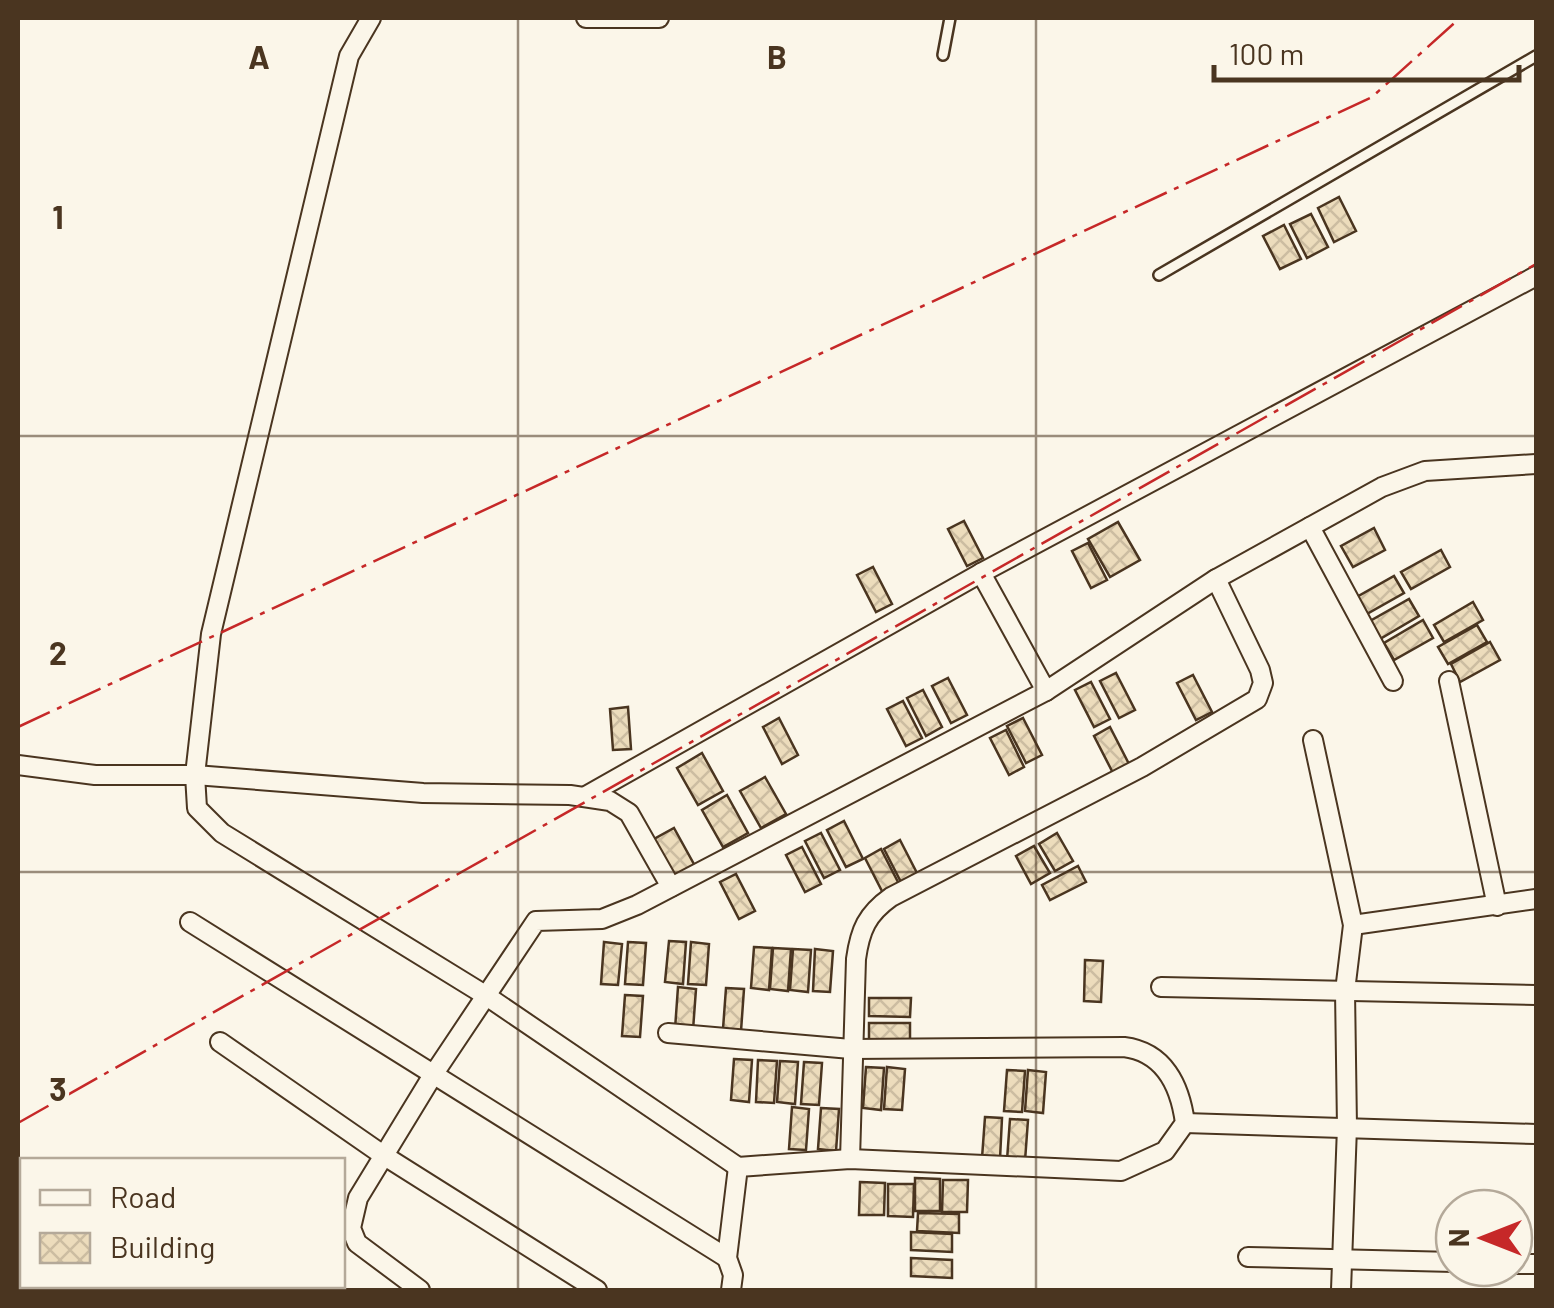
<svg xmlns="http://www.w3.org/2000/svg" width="1554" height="1308" font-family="Barlow,sans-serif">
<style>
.building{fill:url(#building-cross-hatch);stroke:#4a3520;stroke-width:2.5}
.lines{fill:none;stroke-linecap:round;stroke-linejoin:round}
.lane-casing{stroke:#4a3520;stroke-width:14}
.street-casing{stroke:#4a3520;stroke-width:22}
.lane{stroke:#fbf6e9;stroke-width:9}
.street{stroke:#fbf6e9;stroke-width:18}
.power{stroke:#c62828;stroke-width:2.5;stroke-dasharray:35 8 5 8;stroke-linecap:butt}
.grid{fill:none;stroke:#4a3520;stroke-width:2.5;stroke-opacity:0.55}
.grid-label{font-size:32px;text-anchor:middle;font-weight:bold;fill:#4a3520;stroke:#fbf6e9;stroke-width:8;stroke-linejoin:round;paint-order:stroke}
</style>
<defs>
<pattern id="building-cross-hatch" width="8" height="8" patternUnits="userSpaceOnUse" patternTransform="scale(2.5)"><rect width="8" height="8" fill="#ecdcbc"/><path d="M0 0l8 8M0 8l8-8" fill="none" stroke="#ccbda1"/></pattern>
</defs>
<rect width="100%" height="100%" fill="#fbf6e9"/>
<!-- building -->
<g class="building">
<polygon points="1339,197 1356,231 1334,242 1318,208"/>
<polygon points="1311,214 1328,247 1307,258 1290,224"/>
<polygon points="1284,225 1301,259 1280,269 1263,236"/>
<polygon points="964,521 983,558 967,566 948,529"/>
<polygon points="1118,522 1140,560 1110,577 1088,539"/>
<polygon points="1374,528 1385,550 1353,567 1341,546"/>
<polygon points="1088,543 1107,580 1091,588 1072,551"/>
<polygon points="1441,550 1450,567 1411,589 1401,572"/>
<polygon points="873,567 892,604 876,612 857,575"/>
<polygon points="1394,576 1404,593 1365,615 1355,598"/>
<polygon points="1409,599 1419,616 1380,639 1370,621"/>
<polygon points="1473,602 1483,620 1444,642 1434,625"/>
<polygon points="1423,620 1433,638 1394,660 1384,643"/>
<polygon points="1477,625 1487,642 1448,664 1438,647"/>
<polygon points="1490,642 1500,660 1460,682 1451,664"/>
<polygon points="1116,673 1135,710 1119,718 1100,681"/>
<polygon points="1193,675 1212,712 1196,720 1177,683"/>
<polygon points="948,678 967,715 951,723 932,686"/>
<polygon points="1091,682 1110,719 1094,727 1075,690"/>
<polygon points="923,690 942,727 926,736 907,698"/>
<polygon points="903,701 922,738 906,746 887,709"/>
<polygon points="628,707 631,749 613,750 610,709"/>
<polygon points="779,718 798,755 782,764 763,727"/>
<polygon points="1023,718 1042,755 1026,763 1007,726"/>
<polygon points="1110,727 1129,764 1113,773 1094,736"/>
<polygon points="1006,730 1024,767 1009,775 990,738"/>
<polygon points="702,753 723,791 698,805 677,768"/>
<polygon points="765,777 786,814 761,828 740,791"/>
<polygon points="727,795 748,833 723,847 702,810"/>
<polygon points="844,821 863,859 846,867 827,830"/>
<polygon points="674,828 695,866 675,877 654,839"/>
<polygon points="821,833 840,870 824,878 805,841"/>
<polygon points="1057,833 1073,861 1055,871 1039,844"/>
<polygon points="900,840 919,877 903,886 884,849"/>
<polygon points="1034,846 1050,873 1031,884 1016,856"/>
<polygon points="802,847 821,884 805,892 786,855"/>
<polygon points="881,849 900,886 884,895 865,858"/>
<polygon points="1078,866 1086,882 1050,900 1042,885"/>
<polygon points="736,874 755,911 739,919 720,882"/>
<polygon points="669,941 686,942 683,984 665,982"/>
<polygon points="604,942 622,944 618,985 601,984"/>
<polygon points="628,942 646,943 643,985 625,984"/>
<polygon points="691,942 709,944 706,985 688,984"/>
<polygon points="754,947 772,948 769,990 751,988"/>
<polygon points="773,948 791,949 788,991 770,989"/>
<polygon points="793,949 811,950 808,992 790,990"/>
<polygon points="815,949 833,951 830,992 813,991"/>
<polygon points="1085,960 1103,961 1101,1002 1084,1001"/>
<polygon points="678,987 696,989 693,1030 675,1029"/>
<polygon points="726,988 744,989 741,1031 723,1029"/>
<polygon points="625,995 643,996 640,1037 622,1036"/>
<polygon points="869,998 911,998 910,1017 869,1016"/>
<polygon points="869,1023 910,1023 910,1041 869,1040"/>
<polygon points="734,1059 752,1060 749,1102 731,1100"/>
<polygon points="758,1060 777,1061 774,1103 756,1102"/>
<polygon points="780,1061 798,1062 795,1104 777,1102"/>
<polygon points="804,1062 822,1063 819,1105 801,1104"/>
<polygon points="866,1067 884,1068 881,1110 863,1108"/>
<polygon points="887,1067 905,1069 902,1110 884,1109"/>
<polygon points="1007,1070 1025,1071 1022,1112 1004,1111"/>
<polygon points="1028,1070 1046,1072 1043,1113 1025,1111"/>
<polygon points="792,1107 809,1109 806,1150 789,1149"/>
<polygon points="821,1108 839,1109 836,1151 818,1149"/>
<polygon points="985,1117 1002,1118 1000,1159 982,1158"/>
<polygon points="1010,1119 1028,1120 1025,1161 1007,1160"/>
<polygon points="915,1178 940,1179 940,1211 915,1211"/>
<polygon points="943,1180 968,1180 967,1212 942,1212"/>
<polygon points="860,1182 885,1183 884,1215 859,1215"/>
<polygon points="888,1184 914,1184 913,1217 888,1216"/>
<polygon points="918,1213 959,1214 959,1233 917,1231"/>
<polygon points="911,1232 952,1234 952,1252 911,1250"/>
<polygon points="911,1258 952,1260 952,1278 911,1276"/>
</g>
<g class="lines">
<!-- lane casing -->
<g class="lane-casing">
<g id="lane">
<polyline points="943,55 950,18"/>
<polyline points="1159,275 1536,56"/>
</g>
</g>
<!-- street casing -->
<g class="street-casing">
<g id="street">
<polyline points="371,18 349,56 211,634 195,775 197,808 222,833 485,995 738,1167"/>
<polyline points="586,18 659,18"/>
<polyline points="1310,527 1393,681"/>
<polyline points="981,573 1046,691"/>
<polyline points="1449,681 1497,906"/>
<polyline points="1313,740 1353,925 1345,991 1347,1127 1341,1290"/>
<polyline points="18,765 95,775 195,775 423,793 570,795 610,801 629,813 671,887"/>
<polyline points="584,797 981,573 1536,276"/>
<polyline points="190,922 727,1258"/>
<polyline points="1353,925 1536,899"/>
<polyline points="1161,987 1536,995"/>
<path d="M668,1033L851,1049L1124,1047C1164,1052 1180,1085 1185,1123L1165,1151L1121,1171L850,1159L738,1167L727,1258L733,1275L731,1290"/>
<polyline points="220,1042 383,1155 597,1290"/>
<polyline points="1185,1123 1536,1134"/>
<path d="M850,1159L856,959C860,930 867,914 891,897L1142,767L1257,699L1263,683L1260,670L1216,579"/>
<polyline points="1248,1257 1454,1262"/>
<polyline points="1514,1264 1536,1264"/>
<polyline points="420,1290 357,1243 351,1228 358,1198 433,1075 536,921 602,919 637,905 1046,691 1216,579 1382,487 1425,471 1536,464"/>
</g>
</g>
<!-- lane -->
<use href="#lane" class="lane"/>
<!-- street -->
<use href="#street" class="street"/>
<!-- power -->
<g class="power">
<polyline points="18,727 1372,97 1460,18"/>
<polyline points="18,1123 1536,264"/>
</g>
</g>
<!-- grid -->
<path class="grid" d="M518,18V1290M1036,18V1290M18,436H1536M18,872H1536"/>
<g class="grid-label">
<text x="259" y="69">A</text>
<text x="777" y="69">B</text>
<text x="58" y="229">1</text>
<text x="58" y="665">2</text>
<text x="58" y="1101">3</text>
</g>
<!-- border -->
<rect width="1554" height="1308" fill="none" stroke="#4a3520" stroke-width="40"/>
<!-- legend -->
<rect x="20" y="1158" width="325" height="130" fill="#fbf6e9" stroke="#b4a999" stroke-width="2.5"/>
<rect x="40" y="1190" width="50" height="15" fill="#fbf6e9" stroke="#b4a999" stroke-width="2.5"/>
<text x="110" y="1208" font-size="30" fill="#4a3520">Road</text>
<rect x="40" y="1233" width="50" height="30" fill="url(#building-cross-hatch)" stroke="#b4a999" stroke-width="2.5"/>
<text x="110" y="1258" font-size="30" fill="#4a3520">Building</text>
<!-- north arrow -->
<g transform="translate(1484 1238) rotate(270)"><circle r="48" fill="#fbf6e9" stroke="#b4a999" stroke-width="2.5"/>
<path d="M0-8L18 38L0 25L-18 38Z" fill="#c62828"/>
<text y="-15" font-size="28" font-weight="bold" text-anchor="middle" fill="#4a3520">N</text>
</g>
<!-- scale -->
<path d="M1214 65v15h305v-15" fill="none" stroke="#4a3520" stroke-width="5"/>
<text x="1229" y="65" font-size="30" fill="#4a3520" stroke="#fbf6e9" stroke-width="8" paint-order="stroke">100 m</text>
</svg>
